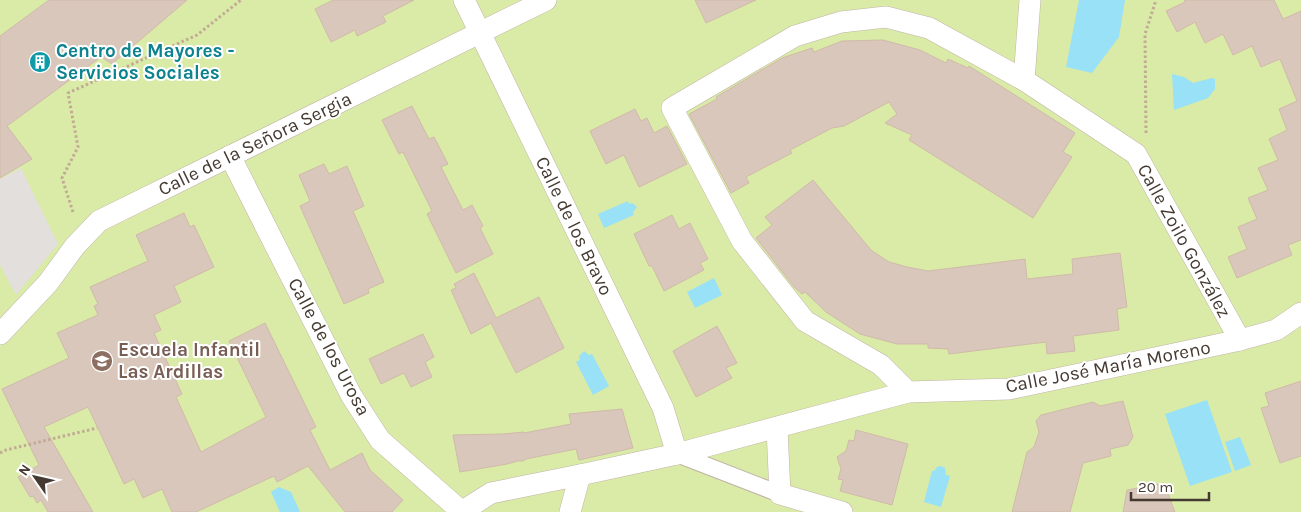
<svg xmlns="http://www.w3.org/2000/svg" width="1301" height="512" font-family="Karla,sans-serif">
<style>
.green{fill:#d9eba7}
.parking{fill:#e3dfdc}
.water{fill:#98e1f6}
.building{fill:#d8c7ba;stroke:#d1baaa}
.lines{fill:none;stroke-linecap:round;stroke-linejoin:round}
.pedestrian-casing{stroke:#c2b4a7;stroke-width:18}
.minor-casing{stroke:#c2b4a7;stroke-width:22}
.path{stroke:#c2aa94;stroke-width:3;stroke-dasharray:2.5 2.5;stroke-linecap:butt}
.pedestrian{stroke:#fff;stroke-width:16}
.minor{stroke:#fff;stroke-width:21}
.labels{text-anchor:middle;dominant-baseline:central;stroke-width:4;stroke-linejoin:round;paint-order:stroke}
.culture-label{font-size:19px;font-weight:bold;fill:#0d838f;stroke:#fff;text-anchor:start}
.street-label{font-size:19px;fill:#453a32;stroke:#fff}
.education-label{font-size:19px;font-weight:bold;fill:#785e54;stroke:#fff;text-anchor:start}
</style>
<rect width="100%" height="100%" fill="#f3ebe2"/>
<!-- green -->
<rect class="green" x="0" y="0" width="1301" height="512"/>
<!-- parking -->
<polygon class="parking" points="21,168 58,244 16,295 0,265 0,179"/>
<!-- water -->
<g class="water">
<polygon points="1079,0 1125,0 1119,37 1092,73 1066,67"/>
<polygon points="1172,74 1184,77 1193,83 1212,78 1215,79 1215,89 1208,98 1174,110"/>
<polygon points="628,201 629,204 632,203 637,207 633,212 634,215 604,228 598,214"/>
<polygon points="714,278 722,295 695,308 687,292"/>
<polygon points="584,351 589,355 592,354 609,386 593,395 576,362 580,360 579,356"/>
<polygon points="1207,400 1232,472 1190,486 1165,414"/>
<polygon points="1240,437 1251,465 1235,471 1225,442"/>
<polygon points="941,466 945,468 946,475 950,476 941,507 924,502 932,471 934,471 937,467"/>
<polygon points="279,487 291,492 300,512 280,512 271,492"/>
</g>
<!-- building -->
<g class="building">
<polygon points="49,0 187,0 112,64 101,57 7,126 32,159 0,178 0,36"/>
<polygon points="333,0 414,0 383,16 386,22 357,36 355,30 331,42 315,9"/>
<polygon points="695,0 756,0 706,23"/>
<polygon points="1184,0 1274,0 1283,19 1301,11 1301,240 1288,245 1292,255 1237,278 1228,257 1247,249 1238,227 1257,219 1248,198 1268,190 1258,168 1278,160 1269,139 1287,130 1279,109 1297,101 1280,59 1261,67 1252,46 1233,55 1223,34 1205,43 1195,22 1177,32 1166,11 1185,2"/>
<polygon points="883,40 920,50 946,63 948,59 968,68 969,66 1075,133 1063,152 1072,157 1033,218 909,140 912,135 885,123 897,114 889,102 844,126 832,128 790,150 792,153 746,177 749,183 731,193 689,114 717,99 716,97 782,58 812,48 814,52 842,41"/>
<polygon points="412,106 429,139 434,137 448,164 441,167 463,210 472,205 483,226 480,228 493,254 456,273 427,214 432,211 403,152 399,154 382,120"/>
<polygon points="635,109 641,121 647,118 654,133 667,126 687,164 639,187 624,155 606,164 590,131"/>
<polygon points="324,164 329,174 347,166 364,206 353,211 384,282 368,289 369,293 344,304 300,206 310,201 299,175"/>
<polygon points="813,180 871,250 889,262 907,267 928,271 1025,259 1027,279 1073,274 1072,259 1120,253 1127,307 1117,309 1119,330 1073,336 1075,351 1047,354 1046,342 949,354 948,349 928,348 928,344 897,344 860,334 826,312 805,292 802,294 794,287 756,238 772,225 765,217"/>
<polygon points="184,213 190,227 194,225 214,267 174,286 181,302 154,315 161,330 154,333 182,394 176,397 201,452 266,417 229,341 265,323 316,427 310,430 330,470 362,453 370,470 403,500 392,512 345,512 308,466 277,482 274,476 196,512 172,512 162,489 143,498 134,479 124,484 88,407 44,427 93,512 48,512 41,500 37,503 33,496 30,497 18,477 39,465 2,389 69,358 57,333 98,315 94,306 98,304 90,287 148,261 136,235"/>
<polygon points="672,215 679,229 690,223 708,259 700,263 704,270 664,291 652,266 649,266 634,234"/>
<polygon points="474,273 496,318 539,297 564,348 516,373 491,323 471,334 451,290 456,288 454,284"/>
<polygon points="717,326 737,363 726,368 732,378 696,397 673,351"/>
<polygon points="423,334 434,357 425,362 432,377 411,387 404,373 381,384 369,359"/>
<polygon points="1301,381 1301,456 1280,463 1261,408 1269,406 1265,393"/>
<polygon points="1123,401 1133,437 1128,445 1110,449 1111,456 1083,463 1070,512 1012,512 1027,452 1034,447 1039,432 1036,421 1041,415 1093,402 1100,406"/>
<polygon points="622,409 633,448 579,460 576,449 526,459 523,461 518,461 507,464 460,472 453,435 503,434 524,432 524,433 571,424 569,414"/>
<polygon points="856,430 908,444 892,505 840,491 843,480 838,479 841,469 837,457 846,451 849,440 854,441"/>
<polygon points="1164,483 1175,512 1123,512 1127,490"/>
</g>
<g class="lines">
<!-- pedestrian casing -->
<g class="pedestrian-casing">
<polyline id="pedestrian" points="677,454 780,494"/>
</g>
<!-- minor casing -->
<g class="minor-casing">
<g id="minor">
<polyline points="464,0 663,408 677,454"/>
<polyline points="1024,80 1030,0"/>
<polyline points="230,156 351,395 380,440 462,512"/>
<polyline points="0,334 48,283 75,246 99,221 546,0"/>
<polyline points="908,392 881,365 805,321 742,241 672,108 795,36 841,22 886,17 929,28 1024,80 1136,154 1240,340"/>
<polyline points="777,428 780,494 842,512"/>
<polyline points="461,512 491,493 580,475 677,454 908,392 1009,389 1240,340 1276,330 1301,313"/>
<polyline points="570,512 580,475"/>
</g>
</g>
<!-- path -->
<g class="path">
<polyline points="1146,133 1145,34 1156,0"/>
<polyline points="73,212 62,178 78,147 68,93 197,35 241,0"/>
<polyline points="0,453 6,450 97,428"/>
</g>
<!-- pedestrian -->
<use href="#pedestrian" class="pedestrian"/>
<!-- minor -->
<use href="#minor" class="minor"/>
</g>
<!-- icons -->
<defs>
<g id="building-disc" transform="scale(1.125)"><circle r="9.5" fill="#0f9aa8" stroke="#fff"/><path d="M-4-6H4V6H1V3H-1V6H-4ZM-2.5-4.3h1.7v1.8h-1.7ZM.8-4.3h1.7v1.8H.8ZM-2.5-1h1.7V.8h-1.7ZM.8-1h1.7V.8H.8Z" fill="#fff"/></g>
<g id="school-disc" transform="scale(1.125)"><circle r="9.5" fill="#8d6e63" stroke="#fff"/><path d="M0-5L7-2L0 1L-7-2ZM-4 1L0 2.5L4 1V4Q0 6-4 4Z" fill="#fff"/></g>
</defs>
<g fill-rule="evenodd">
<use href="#building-disc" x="40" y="62"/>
<use href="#school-disc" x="102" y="361"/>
</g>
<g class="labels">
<!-- culture labels -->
<g class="culture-label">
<text x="56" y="51">Centro de Mayores -<tspan x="56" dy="22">Servicios Sociales</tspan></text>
</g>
<!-- street labels -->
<g class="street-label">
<text transform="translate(255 144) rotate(-26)">Calle de la Señora Sergia</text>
<text transform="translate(574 226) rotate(64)">Calle de los Bravo</text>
<text transform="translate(1184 241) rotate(61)">Calle Zoilo González</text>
<text transform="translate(329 347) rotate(62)">Calle de los Urosa</text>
<text transform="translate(1108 367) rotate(-11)">Calle José María Moreno</text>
</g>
<!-- education labels -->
<g class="education-label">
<text x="118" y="350">Escuela Infantil<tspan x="118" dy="22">Las Ardillas</tspan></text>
</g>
</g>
<!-- north arrow -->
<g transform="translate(35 477) rotate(304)" stroke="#ffffff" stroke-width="4" paint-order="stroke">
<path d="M0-4L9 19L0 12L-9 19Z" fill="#453a32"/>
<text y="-8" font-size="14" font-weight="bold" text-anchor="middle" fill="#453a32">N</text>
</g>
<!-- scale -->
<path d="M1131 492v8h78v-8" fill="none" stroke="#453a32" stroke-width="2.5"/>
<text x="1138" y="492" font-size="15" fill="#453a32" stroke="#ffffff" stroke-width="4" paint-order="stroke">20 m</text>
</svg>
